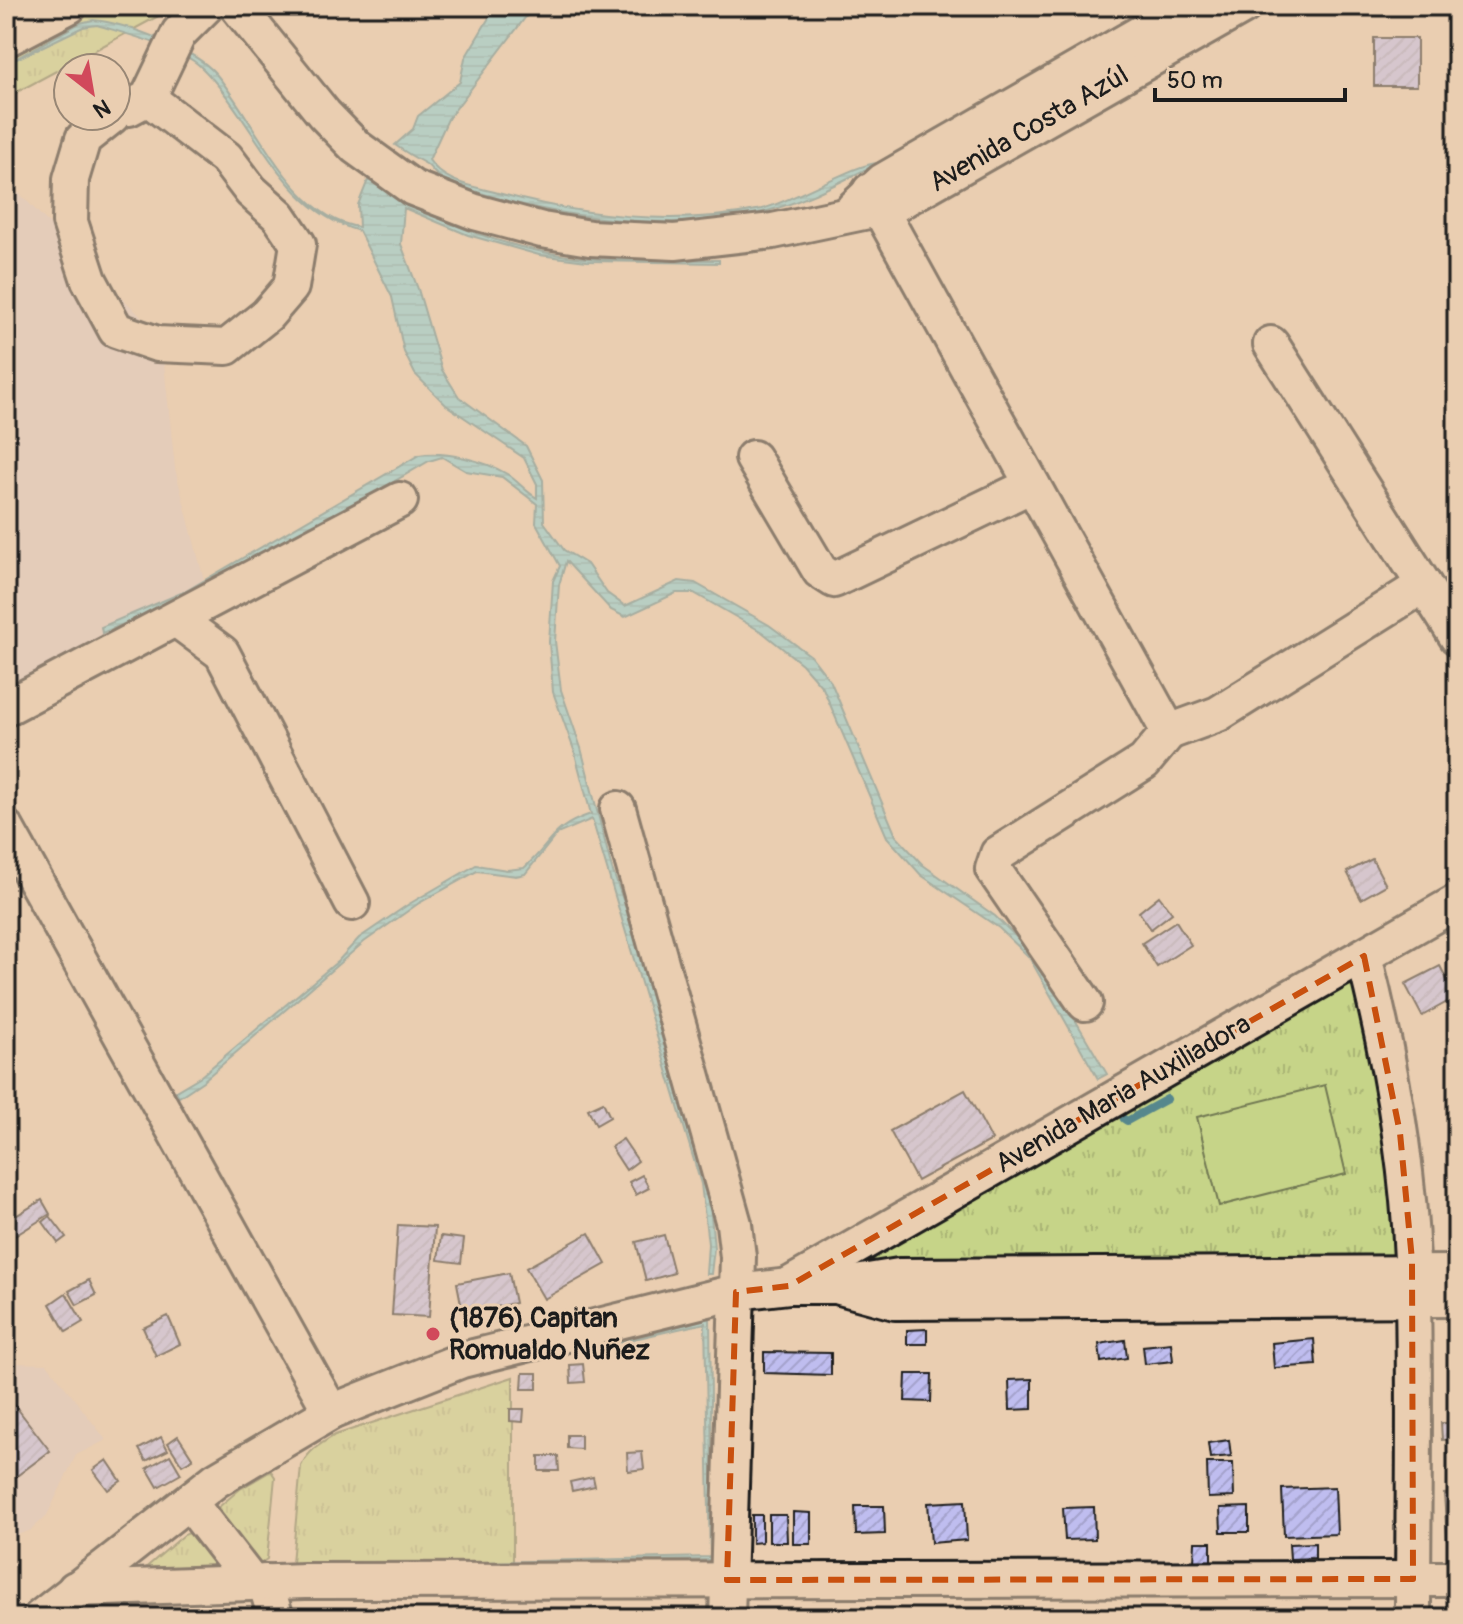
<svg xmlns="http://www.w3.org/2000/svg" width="1463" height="1624" font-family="Pangolin,sans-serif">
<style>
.built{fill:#ddc9c4}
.grass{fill:url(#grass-tufts);stroke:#717852;stroke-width:2}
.pitch{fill:#c6d488;stroke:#717852;stroke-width:2}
.water{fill:url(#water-rules);stroke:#57878d;stroke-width:2}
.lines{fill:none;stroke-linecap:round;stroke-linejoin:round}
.stream{stroke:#57878d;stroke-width:8}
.building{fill:url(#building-hatch);stroke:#1c1c1c;stroke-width:2}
.minor-casing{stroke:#1c1c1c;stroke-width:40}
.minor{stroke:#eaceb1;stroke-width:34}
.marked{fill:none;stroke:#c9500e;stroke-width:6;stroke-dasharray:16 10;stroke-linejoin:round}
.poi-dot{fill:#d1495b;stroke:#eaceb1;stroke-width:3}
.labels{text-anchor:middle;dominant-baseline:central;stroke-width:6;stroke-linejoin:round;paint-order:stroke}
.street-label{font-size:28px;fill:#1c1c1c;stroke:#eaceb1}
.poi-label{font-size:28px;font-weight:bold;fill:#1c1c1c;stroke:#eaceb1;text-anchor:start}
</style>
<defs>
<pattern id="grass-tufts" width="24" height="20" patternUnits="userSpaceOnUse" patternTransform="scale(2)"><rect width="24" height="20" fill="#c6d488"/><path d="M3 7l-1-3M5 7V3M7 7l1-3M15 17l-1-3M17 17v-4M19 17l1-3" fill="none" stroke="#aab575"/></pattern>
<pattern id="water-rules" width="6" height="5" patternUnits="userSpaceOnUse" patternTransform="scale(2)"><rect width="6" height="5" fill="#7eced8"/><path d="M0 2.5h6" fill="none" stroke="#6cb0b9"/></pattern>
<pattern id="building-hatch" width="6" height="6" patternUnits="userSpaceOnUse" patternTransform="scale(2)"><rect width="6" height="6" fill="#bfbdef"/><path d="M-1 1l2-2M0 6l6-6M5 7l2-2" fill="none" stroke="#a4a2cc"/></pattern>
</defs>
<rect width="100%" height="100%" fill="#eaceb1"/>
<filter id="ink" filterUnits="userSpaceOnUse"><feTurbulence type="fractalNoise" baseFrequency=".0125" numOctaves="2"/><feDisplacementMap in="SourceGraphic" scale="16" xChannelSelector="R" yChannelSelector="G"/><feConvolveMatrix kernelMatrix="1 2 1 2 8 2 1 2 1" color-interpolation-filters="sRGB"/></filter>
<g filter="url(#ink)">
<!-- built -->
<g class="built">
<polygon points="6,180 161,337 175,469 207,592 6,696"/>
<polygon points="6,1363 47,1364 106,1440 76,1455 47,1515 31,1530 6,1539"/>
</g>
<!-- grass -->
<g class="grass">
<polygon points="6,6 177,6 6,98"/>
<polygon points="1354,983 1387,1140 1397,1257 880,1264 873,1260 877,1252"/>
<path d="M513,1377V1567L295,1566L292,1563L301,1466C309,1450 320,1444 335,1435Z"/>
<polygon points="271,1471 275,1477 267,1559 260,1564 214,1511 240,1489"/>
<polygon points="192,1532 229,1568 142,1571 184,1535"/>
</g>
<!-- pitch -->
<polygon class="pitch" points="1325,1085 1346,1174 1219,1206 1197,1117"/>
<!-- water -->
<g class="water">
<path d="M496,6H534L448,119L429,160C444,183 472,186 498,193C583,216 674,227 762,209C791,202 861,161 879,163C843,180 806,201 767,211C675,235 529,217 443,179C435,176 431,167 426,164C417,159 405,152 395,145L413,129L418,116L460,82L465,58Z"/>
<path d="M93,20C125,23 195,49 216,74C254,118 293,219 359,227L358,205L368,180C435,221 504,250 584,258C629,262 675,259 719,260V263L587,261L539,255L468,235L404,208L401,244L418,289L442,370L459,397L526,446L543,480L544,522L564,550L587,564L607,593L625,606L679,581L695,583L769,625L811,656L831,682L896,836L923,865L995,916L1040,960L1107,1074L1098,1079L1029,957L999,928L921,875L887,837L823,688L802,664L762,632L694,593H676L625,617L611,610L566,561L559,585L555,641L561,690L581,748L612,869L645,961L673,1074L708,1182L714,1248L711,1274H706L708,1244L701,1184L592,819L557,834L525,874L516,876L477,871L419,903L364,942L203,1081L179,1097L176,1091L201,1076L338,961L359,938L409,904L476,865L507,870L524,868C553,843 549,828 591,814L574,750L553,692L549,642L553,581L560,566L536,523L537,504L502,477L466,471L442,457L429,461L305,534L170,605L102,633L101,627L186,591L419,455C444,450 485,461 507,474C518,481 526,492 537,498V484L524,458L446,405L415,374L404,352L392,297L359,231C279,209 255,118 200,66C181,48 123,33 97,25L83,27L6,64L80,23Z"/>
<polygon points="710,1318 713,1563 709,1560 300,1566 710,1557 705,1323 603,1346"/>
</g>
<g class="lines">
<!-- stream -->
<polyline class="stream" points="1124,1119 1127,1121 1167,1099"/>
</g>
<!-- building -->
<g class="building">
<rect x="1374" y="38" width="43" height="48"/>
<polygon points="1372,859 1386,885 1361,899 1347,872"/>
<polygon points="1159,896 1172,913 1151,929 1139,912"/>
<polygon points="1176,921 1191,945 1157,967 1142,943"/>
<polygon points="1440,966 1456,997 1422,1016 1405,984"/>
<polygon points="965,1090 992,1140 917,1181 890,1131"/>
<polygon points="603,1102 610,1117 596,1125 588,1109"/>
<polygon points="623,1139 638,1161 626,1170 611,1147"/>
<polygon points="642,1175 649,1188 636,1195 629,1182"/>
<polygon points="42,1200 50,1214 13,1237 6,1222"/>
<polygon points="50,1216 66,1237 58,1243 43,1222"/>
<polygon points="398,1225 435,1227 429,1317 392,1315"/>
<polygon points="589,1233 606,1264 544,1299 526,1268"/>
<polygon points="664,1235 674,1273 646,1281 636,1242"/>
<polygon points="441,1236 464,1239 461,1263 438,1260"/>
<polygon points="509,1273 515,1303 463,1314 457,1283"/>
<polygon points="89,1280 96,1295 77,1305 69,1291"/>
<polygon points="66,1293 83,1322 66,1332 50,1304"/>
<polygon points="168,1316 180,1344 156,1356 143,1328"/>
<polygon points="927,1329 927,1344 907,1344 907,1330"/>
<polygon points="1314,1339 1316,1365 1274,1368 1272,1343"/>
<polygon points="1125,1340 1127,1358 1101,1362 1099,1344"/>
<polygon points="1171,1343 1173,1361 1145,1364 1143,1346"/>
<polygon points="764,1352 831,1353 831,1375 764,1373"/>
<polygon points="583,1364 585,1382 571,1383 570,1365"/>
<polygon points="523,1373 537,1373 537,1389 522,1389"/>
<polygon points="906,1374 932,1374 931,1402 905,1401"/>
<polygon points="1032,1379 1032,1409 1010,1410 1009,1380"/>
<polygon points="7,1395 50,1451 14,1478 6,1468"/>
<polygon points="510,1409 524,1409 523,1422 510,1421"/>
<polygon points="1441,1423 1457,1423 1457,1439 1442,1440"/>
<polygon points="567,1435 581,1435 581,1449 567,1448"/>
<polygon points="178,1436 193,1459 182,1465 168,1443"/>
<polygon points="161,1437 168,1450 146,1461 139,1449"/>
<polygon points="1229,1440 1231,1456 1210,1458 1208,1443"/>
<polygon points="642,1452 644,1469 628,1471 627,1453"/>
<polygon points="170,1455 181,1474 158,1487 147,1468"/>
<polygon points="539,1456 558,1456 559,1471 539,1471"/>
<polygon points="107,1460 121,1481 108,1490 93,1470"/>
<polygon points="1207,1463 1233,1463 1234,1497 1208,1498"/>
<polygon points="593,1477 595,1486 572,1491 570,1482"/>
<polygon points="1335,1487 1337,1534 1284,1536 1282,1489"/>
<polygon points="1457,1493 1457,1539 1447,1539 1444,1494"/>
<polygon points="965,1501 967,1540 931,1543 928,1503"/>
<polygon points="855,1506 884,1506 885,1534 856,1535"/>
<polygon points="1094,1507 1095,1539 1065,1540 1063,1508"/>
<polygon points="1249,1507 1249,1532 1221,1532 1220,1508"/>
<polygon points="793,1512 811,1513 811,1544 793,1544"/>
<polygon points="752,1515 762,1515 762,1542 752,1543"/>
<polygon points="769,1515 786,1515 787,1542 769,1542"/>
<polygon points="1195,1542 1211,1542 1211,1562 1194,1562"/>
<polygon points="1315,1543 1315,1558 1290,1559 1289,1544"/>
</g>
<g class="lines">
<!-- minor casing -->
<g class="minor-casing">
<g id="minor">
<polyline points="237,6 324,114 356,147 413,188 475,212 542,230 590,238 675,242 773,231 892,206 1244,6"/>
<polyline points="6,39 69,6"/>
<polyline points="129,108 148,98 179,33 206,6"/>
<polyline points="112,116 83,139 71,179 70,222 89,280 116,330 157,344 227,347 267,315 291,287 298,244 279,216 251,191 226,158 148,98"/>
<polyline points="870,191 1169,732 1218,714 1424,585 1457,637"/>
<polyline points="854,208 883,181 1188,6"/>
<polyline points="1271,344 1424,585"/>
<polyline points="753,458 820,571 834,580 1032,485"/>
<polyline points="176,619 222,653 352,903"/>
<polyline points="6,708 400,500"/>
<polyline points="618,809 734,1224 738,1257 727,1618"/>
<polyline points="6,828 331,1412"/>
<path d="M1364,956C1389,1055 1408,1157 1412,1260C1416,1379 1413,1499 1413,1618"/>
<polyline points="1085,1003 993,869 998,854 1144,762 1169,732"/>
<polyline points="791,1284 1457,902"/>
<polyline points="840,1287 895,1302 1457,1299"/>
<polyline points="189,1502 251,1582"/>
<polyline points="265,1582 276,1618"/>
<polyline points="75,1589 305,1581 1457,1579"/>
<polyline points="40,1618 216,1480 331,1412 462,1360 736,1292 789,1286 837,1286 899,1276 1457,1273"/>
</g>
</g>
<!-- minor -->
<use href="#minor" class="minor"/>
</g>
</g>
<!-- marked area -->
<path d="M0 0H1463V1624H0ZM1364,956L1400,1133L1412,1260L1413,1579L727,1580L736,1292L789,1286Z" fill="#eaceb1" fill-opacity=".55" fill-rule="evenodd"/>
<path class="marked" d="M1364,956L1400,1133L1412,1260L1413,1579L727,1580L736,1292L789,1286Z"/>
<!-- markers -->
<circle class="poi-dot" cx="433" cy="1334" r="8"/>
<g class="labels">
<!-- street labels -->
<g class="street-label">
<text transform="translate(1029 129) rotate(-30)">Avenida Costa Azúl</text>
<text transform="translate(1123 1094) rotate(-30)">Avenida Maria Auxiliadora</text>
</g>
<!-- poi labels -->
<g class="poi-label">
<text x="449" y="1318">(1876) Capitan<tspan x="449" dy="32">Romualdo Nuñez</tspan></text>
</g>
</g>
<!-- margin -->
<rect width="1463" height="1624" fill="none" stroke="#eaceb1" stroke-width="32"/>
<rect x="16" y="16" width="1431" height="1592" fill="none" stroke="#1c1c1c" stroke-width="3" filter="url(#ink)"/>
<!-- north arrow -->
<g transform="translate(92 92) rotate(149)"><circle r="38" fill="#eaceb1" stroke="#988775" stroke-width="2"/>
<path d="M0-6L14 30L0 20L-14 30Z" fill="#d1495b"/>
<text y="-12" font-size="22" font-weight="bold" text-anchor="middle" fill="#1c1c1c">N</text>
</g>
<!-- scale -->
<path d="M1155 88v12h190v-12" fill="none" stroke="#1c1c1c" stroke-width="4"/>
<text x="1167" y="88" font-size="24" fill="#1c1c1c" stroke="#eaceb1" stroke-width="6" paint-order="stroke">50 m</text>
</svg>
